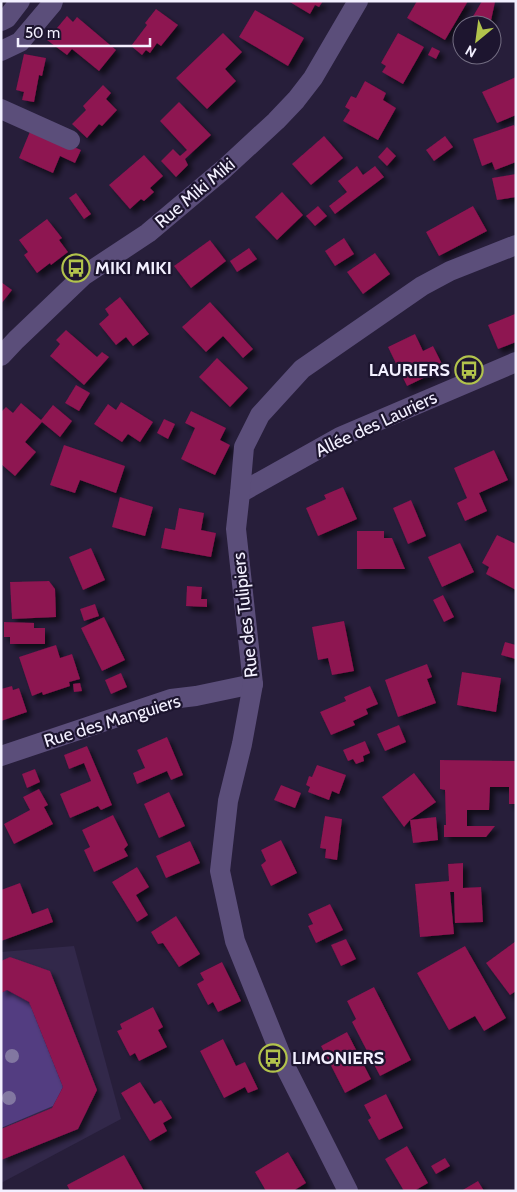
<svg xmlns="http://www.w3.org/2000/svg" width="517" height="1192" font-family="Cabin,sans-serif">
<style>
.built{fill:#32284a}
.green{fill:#533d81}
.building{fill:#8e1351;filter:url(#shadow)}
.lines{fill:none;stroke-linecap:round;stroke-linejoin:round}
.minor{stroke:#5b4e7a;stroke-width:20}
.tree{fill:#8277a1}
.labels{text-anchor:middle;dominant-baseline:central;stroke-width:4.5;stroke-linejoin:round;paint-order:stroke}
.street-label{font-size:18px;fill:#f3f0ff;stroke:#1d152f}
.poi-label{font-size:18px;font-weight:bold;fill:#f3f0ff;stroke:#1d152f;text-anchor:start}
</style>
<defs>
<filter id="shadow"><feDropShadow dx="4.5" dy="4.5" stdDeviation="2.5" flood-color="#0009"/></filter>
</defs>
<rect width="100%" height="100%" fill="#271e3a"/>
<!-- built -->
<polygon class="built" points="74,946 121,1119 1,1183 1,952"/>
<!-- green -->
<polygon class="green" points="7,990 29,1002 63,1087 53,1106 1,1128 1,993"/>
<!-- building -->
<g class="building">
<polygon points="288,1 323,1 319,7 315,5 310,14"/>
<polygon points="417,1 468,1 445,40 407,18"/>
<polygon points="482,1 495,2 490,25 468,25"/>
<polygon points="156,9 178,25 161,46 157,43 150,53 146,50 142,55 131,46 147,25 145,23"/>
<polygon points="255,10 304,38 288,66 239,37"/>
<polygon points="67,16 73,22 77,17 116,50 99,71 72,49 67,55 47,40"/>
<polygon points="223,33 242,52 225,69 236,81 207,109 176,78"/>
<polygon points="398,33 424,47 403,84 382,72 386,66 381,63"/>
<polygon points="432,47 440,51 436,59 428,55"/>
<polygon points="24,54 46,58 42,76 39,75 34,102 22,100 24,92 16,90"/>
<polygon points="516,77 516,115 497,123 482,92"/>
<polygon points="365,81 386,93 383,100 396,108 378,140 343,121 350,110 345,107 351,96 356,98"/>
<polygon points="103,85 111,93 106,99 117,110 102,126 99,124 87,138 72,124 86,110 83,106"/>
<polygon points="179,102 211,135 185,159 188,165 176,177 161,161 173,149 180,156 187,150 160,121"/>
<polygon points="514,125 516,129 516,162 495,170 492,162 482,166 473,139"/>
<polygon points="31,129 81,150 75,163 60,156 53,173 19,158"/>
<polygon points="324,136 343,158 311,185 292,164"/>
<polygon points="445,136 453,147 434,161 426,150"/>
<polygon points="387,147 396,156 387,166 378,157"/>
<polygon points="144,155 163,176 150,188 154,192 144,201 141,199 130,209 109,185"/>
<polygon points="357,166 363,175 375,166 384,177 335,214 329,206 347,192 338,181"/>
<polygon points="516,174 516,197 497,200 492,178"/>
<polygon points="282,192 303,215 277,240 255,217"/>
<polygon points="76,193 91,214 84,219 69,198"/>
<polygon points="318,206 327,216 315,226 306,216"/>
<polygon points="473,206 487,231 439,256 426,232"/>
<polygon points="47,219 62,238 59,240 68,252 51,265 50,263 37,273 24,255 28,252 19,240"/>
<polygon points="344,238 354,254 335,266 325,251"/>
<polygon points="210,240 226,261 191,288 174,266"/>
<polygon points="249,248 257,259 237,272 230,261"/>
<polygon points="375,253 390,274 363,294 347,272"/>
<polygon points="1,282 12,290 1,304"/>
<polygon points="120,297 149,334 133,346 126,337 116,345 99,324 109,315 105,309"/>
<polygon points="210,302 253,349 243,358 223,336 206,352 182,327"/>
<polygon points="515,314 516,342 498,349 488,325"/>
<polygon points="66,330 97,357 102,352 109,357 84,385 50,356 60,344 56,340"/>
<polygon points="415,334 423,351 433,346 444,368 407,386 388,347"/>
<polygon points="217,358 248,388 230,407 199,377"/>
<polygon points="76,385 90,393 79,411 65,403"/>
<polygon points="121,402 153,422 140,442 128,434 122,442 94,424 108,404 116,410"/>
<polygon points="21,403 41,420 53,405 72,421 60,437 42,422 25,442 36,452 15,476 1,464 1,412 6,407 13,413"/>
<polygon points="191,411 226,428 220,440 230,445 215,475 181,459 195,428 185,423"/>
<polygon points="164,419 175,424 168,439 157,433"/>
<polygon points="64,445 125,466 116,493 80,480 75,493 50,485"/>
<polygon points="494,450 508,480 479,493 487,511 465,521 457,503 467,498 454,468"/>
<polygon points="343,487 357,519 318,536 306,508 326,499 324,495"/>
<polygon points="120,497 153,507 145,536 112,527"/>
<polygon points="411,500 426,536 408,544 393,508"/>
<polygon points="179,508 204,513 201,530 216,533 211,557 161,548 165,528 175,530"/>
<polygon points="357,531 384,531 384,538 392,538 405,569 357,569"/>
<polygon points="497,535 516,544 516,590 486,574 489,567 482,563"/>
<polygon points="460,543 474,572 442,587 428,557"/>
<polygon points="91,548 105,580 83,590 69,557"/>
<polygon points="49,581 55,589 56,617 12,619 10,582"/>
<polygon points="187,586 202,587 201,599 207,599 207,607 186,606"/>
<polygon points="443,595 454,617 444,622 433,600"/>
<polygon points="95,604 99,616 84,621 80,609"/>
<polygon points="104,617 125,660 102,671 81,628"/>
<polygon points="344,621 354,671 332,675 328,658 318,660 312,627"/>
<polygon points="4,622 34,623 34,628 45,628 45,644 10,644 10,637 4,637"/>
<polygon points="505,642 516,645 516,659 501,655"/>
<polygon points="56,645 60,658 72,654 80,679 69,682 70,686 43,695 42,692 32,696 19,657"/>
<polygon points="427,664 432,677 427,679 436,703 398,717 385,680"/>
<polygon points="462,672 501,678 496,712 457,705"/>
<polygon points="121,673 127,687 111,694 105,680"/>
<polygon points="80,683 82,691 74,692 73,684"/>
<polygon points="12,686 13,690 19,688 27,712 1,721 1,689"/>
<polygon points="370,686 378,704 366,709 368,714 353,721 355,725 331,735 320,712 346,701 344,697"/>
<polygon points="399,725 406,742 385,751 377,734"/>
<polygon points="167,737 183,775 171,780 167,771 137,784 133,773 145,768 137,750"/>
<polygon points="365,741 370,753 363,756 364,761 356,764 353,759 348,761 343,750"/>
<polygon points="87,746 112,805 101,810 98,806 70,818 60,794 91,781 84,763 69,769 64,755"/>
<polygon points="440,760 516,761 516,804 509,804 509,787 490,787 489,810 467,810 467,826 495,826 486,837 444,837 444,825 446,825 445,790 440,789"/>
<polygon points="317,765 346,775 339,794 332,791 329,800 308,792 310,787 306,785 309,776 312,777"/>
<polygon points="35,769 40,782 27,788 22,774"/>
<polygon points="414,773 436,802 410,820 404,827 382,797"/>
<polygon points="281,785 301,793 295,808 274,800"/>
<polygon points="39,789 48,805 44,807 53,824 14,844 4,824 30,810 23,797"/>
<polygon points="169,792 185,826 159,838 144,804"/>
<polygon points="113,815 128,845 124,849 128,856 94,872 84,850 90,847 82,830"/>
<polygon points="325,816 342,819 337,860 325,858 326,849 320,848"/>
<polygon points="436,817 438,840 413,843 410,820"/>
<polygon points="281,840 297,873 271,886 261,865 266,861 261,850"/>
<polygon points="190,841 200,863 166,878 156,856"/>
<polygon points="463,863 463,888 481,887 483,922 455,923 454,892 450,892 454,934 420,937 415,884 449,881 448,864"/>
<polygon points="137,867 149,887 136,895 148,915 137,922 112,882"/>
<polygon points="20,883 32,914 48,908 53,922 1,941 1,890"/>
<polygon points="330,904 343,930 316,943 308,926 313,924 308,914"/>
<polygon points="176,916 200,954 179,967 163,943 158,944 151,932"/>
<polygon points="346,939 356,959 341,966 331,945"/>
<polygon points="516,941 516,991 510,995 486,963"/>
<polygon points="465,946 506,1018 484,1031 475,1016 449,1030 417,973"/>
<polygon points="10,957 50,971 97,1090 78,1129 1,1160 1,1129 52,1108 63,1087 29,1002 7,990 1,993 1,961"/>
<polygon points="222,962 241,1001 218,1012 213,1002 208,1005 197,984 204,980 200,973"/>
<polygon points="374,987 411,1060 380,1076 352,1022 356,1019 347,1001"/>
<polygon points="153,1007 163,1027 158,1030 167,1047 139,1061 135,1053 130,1056 117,1031 122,1029 120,1024"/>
<polygon points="347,1032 371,1079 345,1093 321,1046"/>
<polygon points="223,1039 236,1066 245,1062 258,1089 248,1093 245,1087 224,1098 200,1051"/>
<polygon points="140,1082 154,1104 161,1100 172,1118 163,1123 167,1131 150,1141 121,1093"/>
<polygon points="386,1094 403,1128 379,1140 368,1120 371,1118 364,1105"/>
<polygon points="407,1146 428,1183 414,1191 404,1191 385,1159"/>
<polygon points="288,1152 306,1183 293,1191 266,1191 255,1172"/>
<polygon points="124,1155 144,1191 70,1191 67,1185"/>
<polygon points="445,1158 450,1166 436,1174 431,1166"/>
<polygon points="478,1181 484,1191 461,1191"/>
</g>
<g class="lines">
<!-- minor -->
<g class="minor">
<polyline points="1,21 7,18 20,1"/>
<polyline points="1,51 20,42 52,4 53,1"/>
<polyline points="1,109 70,140"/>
<polyline points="1,356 16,340 83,276 148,233 224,169 276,121 296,100 313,78 358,1"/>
<polyline points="240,493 340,437 516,362"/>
<polyline points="1,756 171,699 196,696 253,684"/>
<polyline points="348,1191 286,1068 235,941 220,871 228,801 242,744 253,684 236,529 240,493 244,447 260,415 302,369 422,286 450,271 516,245"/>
</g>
</g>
<!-- trees -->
<g class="tree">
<circle cx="12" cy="1056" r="7"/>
<circle cx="9" cy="1098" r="7"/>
</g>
<!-- icons -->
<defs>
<g id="bus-ring" transform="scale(1.4375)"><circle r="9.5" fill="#1d152f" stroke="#b2c34c" stroke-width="1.5"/><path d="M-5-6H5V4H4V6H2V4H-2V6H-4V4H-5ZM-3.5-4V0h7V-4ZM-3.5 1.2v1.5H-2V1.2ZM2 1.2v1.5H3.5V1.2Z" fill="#b2c34c"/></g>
</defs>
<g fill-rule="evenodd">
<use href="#bus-ring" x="76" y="268"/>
<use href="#bus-ring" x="469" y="370"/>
<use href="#bus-ring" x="273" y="1058"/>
</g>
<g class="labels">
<!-- street labels -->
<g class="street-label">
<text transform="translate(195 193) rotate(-40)">Rue Miki Miki</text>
<text transform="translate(376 424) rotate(-25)">Allée des Lauriers</text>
<text transform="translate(245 615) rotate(-96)">Rue des Tulipiers</text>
<text transform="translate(112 721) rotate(-17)">Rue des Manguiers</text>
</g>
<!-- poi labels -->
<g class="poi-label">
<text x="95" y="268">MIKI MIKI</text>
<text x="450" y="370" text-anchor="end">LAURIERS</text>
<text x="292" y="1058">LIMONIERS</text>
</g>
</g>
<!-- border -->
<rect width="517" height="1192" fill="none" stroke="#f3f0ff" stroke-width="5"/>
<!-- north arrow -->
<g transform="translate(477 40) rotate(209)"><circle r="24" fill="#1d152f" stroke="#736d82"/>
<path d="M0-4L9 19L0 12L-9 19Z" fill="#b2c34c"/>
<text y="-8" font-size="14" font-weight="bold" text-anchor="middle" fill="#f3f0ff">N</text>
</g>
<!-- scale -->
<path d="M18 38v8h132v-8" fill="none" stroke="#f3f0ff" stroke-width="2.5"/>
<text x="25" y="38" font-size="15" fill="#f3f0ff" stroke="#1d152f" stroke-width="4" paint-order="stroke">50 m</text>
</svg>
